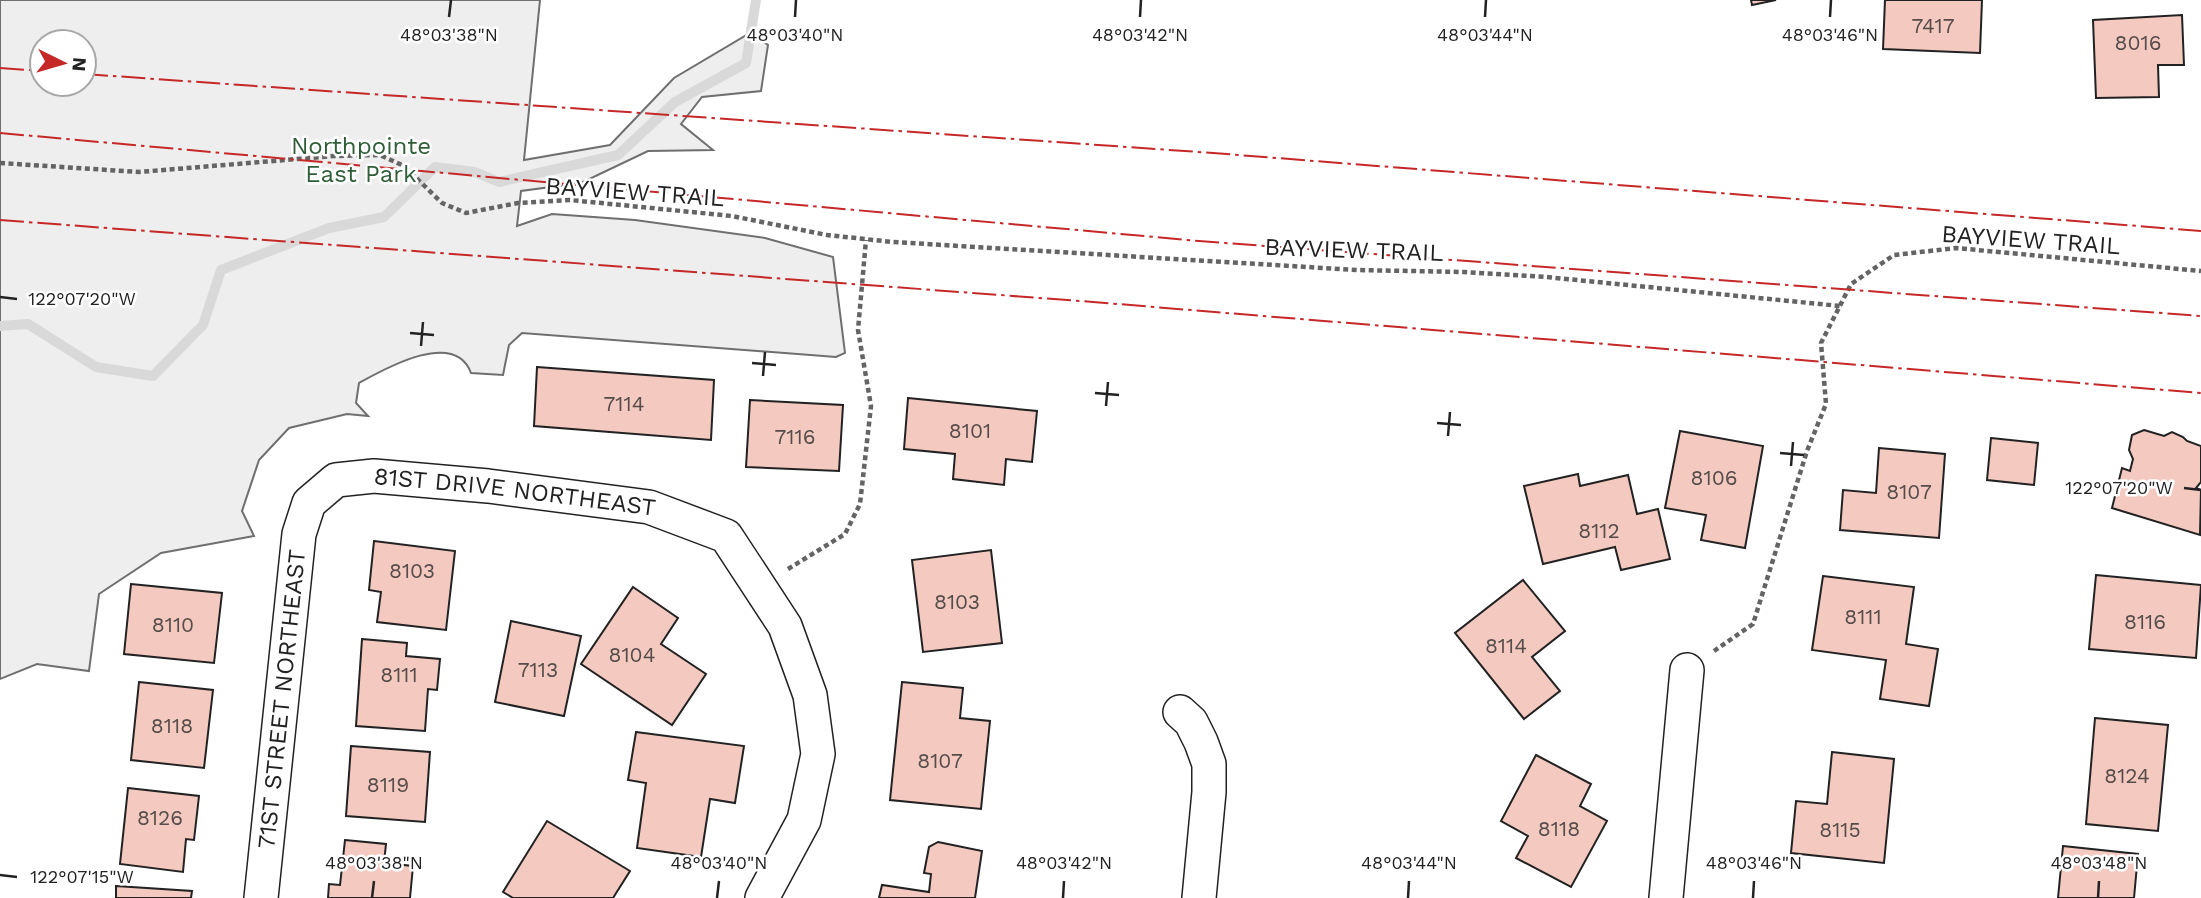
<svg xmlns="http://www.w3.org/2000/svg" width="2201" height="898" font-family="'Work Sans',sans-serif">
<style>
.green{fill:#eee;stroke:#6f6f6f;stroke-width:2;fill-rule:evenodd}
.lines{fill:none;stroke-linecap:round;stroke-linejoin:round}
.stream{stroke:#d9d9d9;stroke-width:10}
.building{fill:#f3c9c0;stroke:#222;stroke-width:2}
.minor-casing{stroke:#222;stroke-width:36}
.path{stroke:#646464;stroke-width:4.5;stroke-dasharray:5 3.5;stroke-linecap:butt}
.minor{stroke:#fff;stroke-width:33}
.power{stroke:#c62828;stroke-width:2;stroke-dasharray:24 5 3.5 5;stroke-linecap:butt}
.ticks{fill:none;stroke:#222;stroke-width:2.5}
.labels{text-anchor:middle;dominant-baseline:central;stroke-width:5;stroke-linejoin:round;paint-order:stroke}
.number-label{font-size:21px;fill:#564c4a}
.park-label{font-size:24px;fill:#2f5e38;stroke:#fff}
.street-label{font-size:24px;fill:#222;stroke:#fff}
.ticks-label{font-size:18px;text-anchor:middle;fill:#222;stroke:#fff;stroke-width:5;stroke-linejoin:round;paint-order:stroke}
</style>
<rect width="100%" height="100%" fill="#fff"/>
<!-- green -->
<path class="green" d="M0,0H540L524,160L610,145L674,78L750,33L768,45L761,91L702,97L681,124L713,150L648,151L581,183L521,191L517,226L552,214L635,220L765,238L833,257L845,353L836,357L522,333L509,345L503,375L471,373C455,329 386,368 359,383L356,403L368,416L347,414L289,428L259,460L242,511L254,536L161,553L99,594L89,671L37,664L0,679ZM42,42H84V84H42Z"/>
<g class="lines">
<!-- stream -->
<polyline class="stream" points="0,326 28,324 96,367 153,376 203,325 221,270 329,228 384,217 435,167 475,172 499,182 618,155 675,102 746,63 756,0"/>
</g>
<!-- building -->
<g class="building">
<polygon points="1751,0 1776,0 1752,5"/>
<polygon points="1885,0 1982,0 1980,53 1883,49"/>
<polygon points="2182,15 2184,65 2158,65 2159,97 2096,98 2093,20"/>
<polygon points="537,367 714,380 711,440 534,426"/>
<polygon points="908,398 1037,411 1032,462 1006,459 1004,485 953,479 955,454 904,449"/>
<polygon points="750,400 843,405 839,471 746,467"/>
<polygon points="2144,430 2164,436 2172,432 2183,437 2187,441 2201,446 2201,482 2196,488 2201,490 2200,535 2112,508 2122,468 2130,471 2133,459 2129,450 2132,435"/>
<polygon points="1680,431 1763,446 1745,548 1701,540 1706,515 1665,508"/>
<polygon points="1991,438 2038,443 2034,485 1987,480"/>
<polygon points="1879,448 1945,454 1939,538 1840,530 1843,490 1876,493"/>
<polygon points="1578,474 1580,486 1628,475 1637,514 1658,509 1670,559 1621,570 1615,547 1543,564 1524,486"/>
<polygon points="374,541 455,551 446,630 377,622 381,592 369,590"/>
<polygon points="991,550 1002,643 923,652 912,560"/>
<polygon points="2096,575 2201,585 2196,658 2089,649"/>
<polygon points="1823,576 1914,587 1906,644 1938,649 1929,706 1880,699 1886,660 1812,650"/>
<polygon points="1523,580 1565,631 1532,657 1560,691 1524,719 1455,633"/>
<polygon points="131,584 222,593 214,663 124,654"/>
<polygon points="633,587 678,618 661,644 706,674 672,725 581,664"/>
<polygon points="511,621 581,636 564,716 495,702"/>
<polygon points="362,639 407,643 406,656 440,659 437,690 428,689 425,731 356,726"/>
<polygon points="139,682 213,690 204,768 131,760"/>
<polygon points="902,682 963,688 960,718 990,721 981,809 890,800"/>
<polygon points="2095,718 2168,725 2158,831 2086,824"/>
<polygon points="636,732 744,746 735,803 710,799 701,857 637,848 646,783 628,780"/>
<polygon points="351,746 430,752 425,822 346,816"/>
<polygon points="1832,752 1894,759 1884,863 1791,853 1796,801 1827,804"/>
<polygon points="1536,755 1591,784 1580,806 1607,821 1571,887 1516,858 1528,836 1501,821"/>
<polygon points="128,788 199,796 194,840 186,839 183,872 120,864"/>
<polygon points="547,821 630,871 613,898 513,898 503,892"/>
<polygon points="345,840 386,844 384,863 413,866 410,898 328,898 329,884 340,885"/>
<polygon points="938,842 982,851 975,898 879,898 882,885 929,892 931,874 924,873 929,847"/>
<polygon points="2063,846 2138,854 2134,898 2058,898"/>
<polygon points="116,886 192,891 191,898 116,898"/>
</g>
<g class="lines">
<!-- minor casing -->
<g class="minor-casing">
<g id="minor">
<polyline points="1180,712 1191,722 1201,742 1209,764 1209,792 1199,898"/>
<path id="s1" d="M261,898L299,534L309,503L336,480L374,476L488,486L649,507L726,536L785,626L810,695L818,754L804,820L762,898"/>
<polyline points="1666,898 1687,670"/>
</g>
</g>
<!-- path -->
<g class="path">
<polyline points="0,163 139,172 334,156 380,155 404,166 442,203 466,213 518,203 570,200 732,216 827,235 893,242 1357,270 1464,272 1546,277 1840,306"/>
<polyline points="788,569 845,534 860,504 871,406 858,330 866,240"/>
<polyline points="1714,651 1753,624 1807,451 1826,404 1821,343 1851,284 1894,255 1956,248 2201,271"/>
</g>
<!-- minor -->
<use href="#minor" class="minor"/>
<!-- power -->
<g class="power">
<polyline points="0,68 42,71"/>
<polyline points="84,74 1213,153 2201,231"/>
<polyline points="0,133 1199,241 2201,316"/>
<polyline points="0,220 1093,302 2201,393"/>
</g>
</g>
<!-- ticks -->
<path class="ticks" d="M449,17L451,0M795,17L796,0M1140,17L1141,0M1485,17L1486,0M1830,17L1831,0M0,297L17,299M410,333L434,335M421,346L423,322M752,363L776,365M763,376L765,352M1095,393L1119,395M1106,406L1108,382M1437,423L1461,425M1448,436L1450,412M1780,453L1804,455M1791,466L1793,442M2184,488L2201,490M0,875L17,877M372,898L374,881M717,898L719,881M1063,898L1064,881M1408,898L1409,881M1753,898L1754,881M2098,898L2099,881"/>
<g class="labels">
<!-- number labels -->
<g class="number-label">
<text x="1933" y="25">7417</text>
<text x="2138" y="42">8016</text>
<text x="624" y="403">7114</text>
<text x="970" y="430">8101</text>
<text x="795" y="436">7116</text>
<text x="1714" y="477">8106</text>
<text x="1909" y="491">8107</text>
<text x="1599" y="530">8112</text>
<text x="412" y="570">8103</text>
<text x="957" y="601">8103</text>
<text x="1863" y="616">8111</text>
<text x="2145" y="621">8116</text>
<text x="173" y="624">8110</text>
<text x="1506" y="645">8114</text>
<text x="632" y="654">8104</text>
<text x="538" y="669">7113</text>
<text x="399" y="674">8111</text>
<text x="172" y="725">8118</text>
<text x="940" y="760">8107</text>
<text x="2127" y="775">8124</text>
<text x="388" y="784">8119</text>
<text x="160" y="817">8126</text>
<text x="1559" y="828">8118</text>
<text x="1840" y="829">8115</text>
</g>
<!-- park labels -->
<g class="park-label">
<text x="361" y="146">Northpointe<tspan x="361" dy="28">East Park</tspan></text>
</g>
<!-- street labels -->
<g class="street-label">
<text transform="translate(635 192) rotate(4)">BAYVIEW TRAIL</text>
<text transform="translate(2031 240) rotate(4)">BAYVIEW TRAIL</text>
<text transform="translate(1354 250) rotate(2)">BAYVIEW TRAIL</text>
<text stroke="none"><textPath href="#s1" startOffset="614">81ST DRIVE NORTHEAST</textPath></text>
<text stroke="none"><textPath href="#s1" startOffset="200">71ST STREET NORTHEAST</textPath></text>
</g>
</g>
<g class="ticks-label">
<text x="449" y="41">48°03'38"N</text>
<text x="795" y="41">48°03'40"N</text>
<text x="1140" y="41">48°03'42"N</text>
<text x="1485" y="41">48°03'44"N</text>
<text x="1830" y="41">48°03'46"N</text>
<text x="82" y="305">122°07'20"W</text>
<text x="2119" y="494">122°07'20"W</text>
<text x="374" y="869">48°03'38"N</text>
<text x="719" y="869">48°03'40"N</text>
<text x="1064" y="869">48°03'42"N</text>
<text x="1409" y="869">48°03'44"N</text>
<text x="1754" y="869">48°03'46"N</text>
<text x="2099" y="869">48°03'48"N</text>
<text x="82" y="883">122°07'15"W</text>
</g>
<!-- north arrow -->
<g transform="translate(63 63) rotate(95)"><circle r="33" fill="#ffffff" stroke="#a7a7a7" stroke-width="2"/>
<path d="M0-5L12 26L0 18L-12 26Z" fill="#c62828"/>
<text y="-10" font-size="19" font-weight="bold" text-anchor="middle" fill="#222222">N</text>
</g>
</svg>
